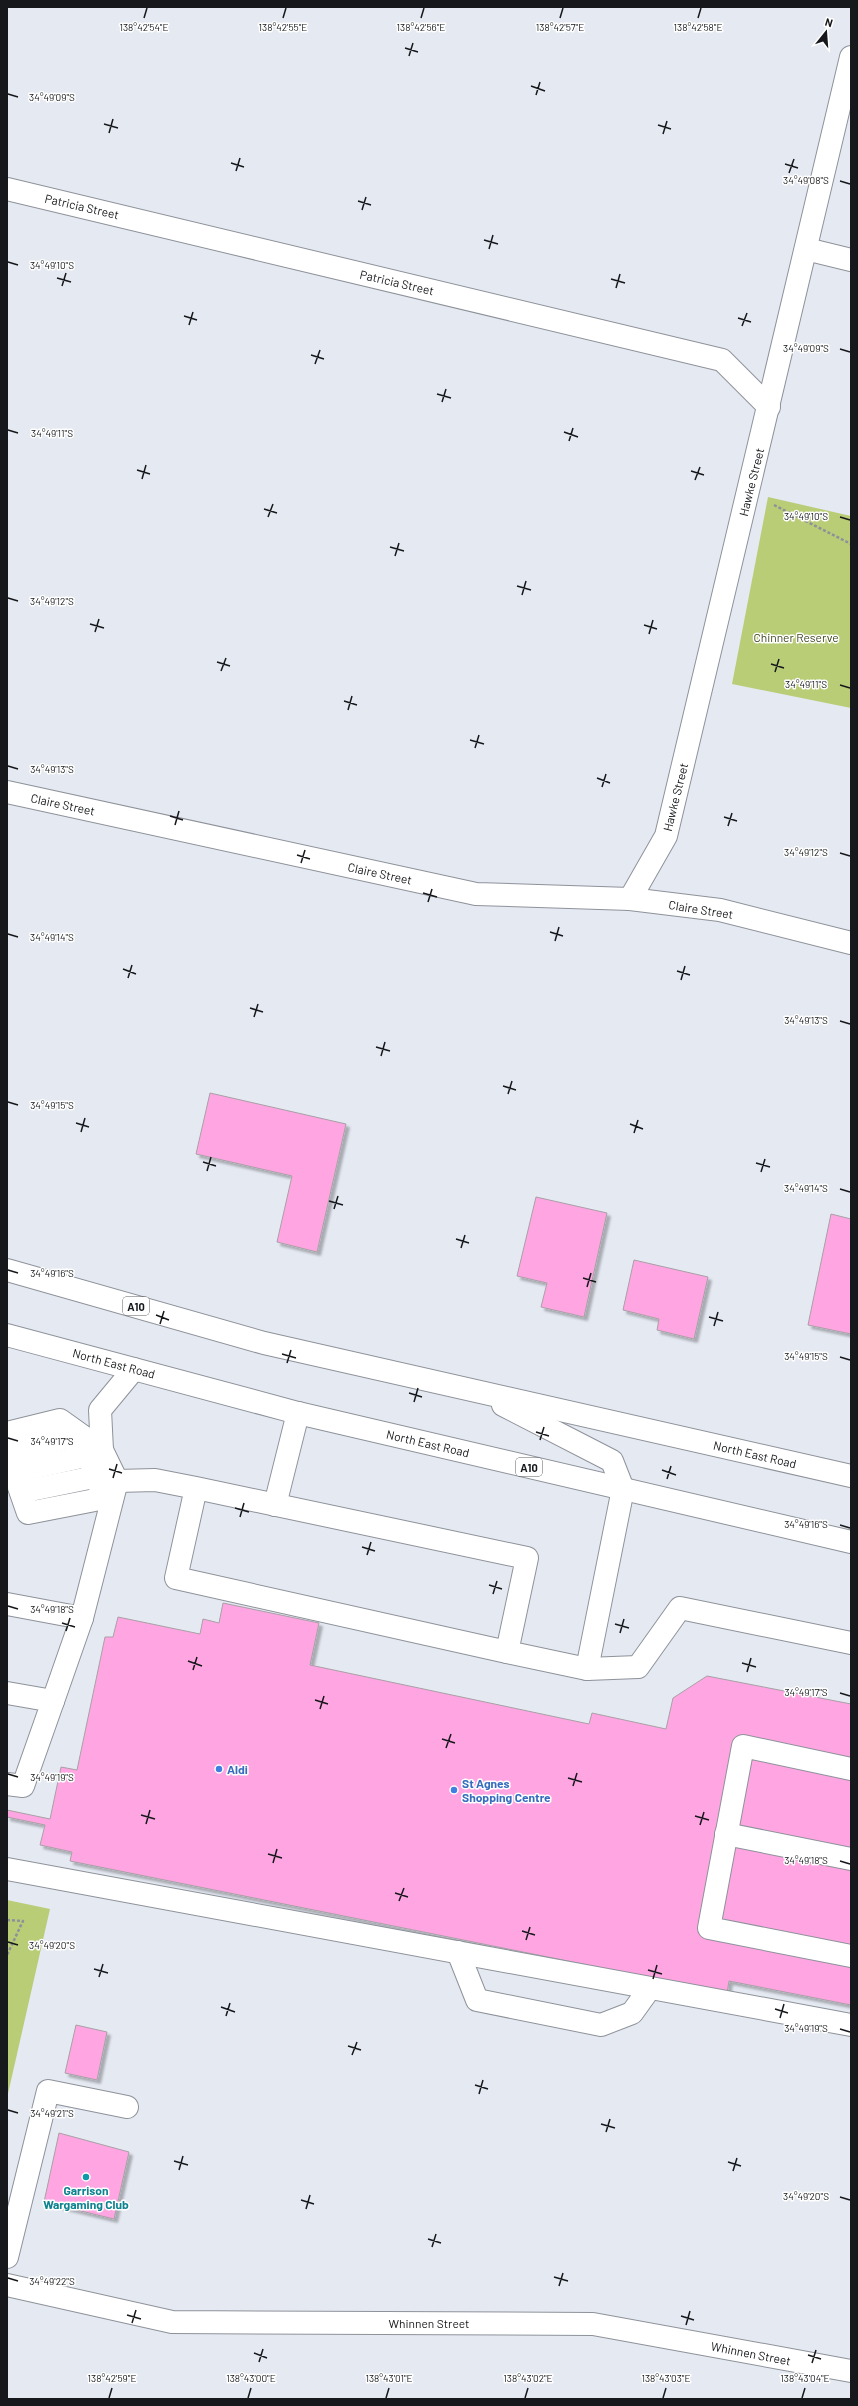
<svg xmlns="http://www.w3.org/2000/svg" width="858" height="2406" font-family="Barlow,sans-serif">
<style>
.green{fill:#b9cd77}
.building{fill:#fea5e2;stroke:#a8a0a5;filter:url(#shadow)}
.lines{fill:none;stroke-linecap:round;stroke-linejoin:round}
.minor-casing{stroke:#8e929a;stroke-width:24}
.major-casing{stroke:#8e929a;stroke-width:24}
.path{stroke:#8e9198;stroke-width:2.5;stroke-dasharray:3 2;stroke-linecap:butt}
.minor{stroke:#fff;stroke-width:22}
.major{stroke:#fff;stroke-width:22}
.ticks{fill:none;stroke:#16181b;stroke-width:1.5}
.shop-dot{fill:#3f7fe0;stroke:#fff;stroke-width:1.5}
.culture-dot{fill:#0f9aa8;stroke:#fff;stroke-width:1.5}
.labels{text-anchor:middle;dominant-baseline:central;stroke-width:3;stroke-linejoin:round;paint-order:stroke}
.shield{fill:#fff;stroke:#5c5d5f;stroke-width:1}
.shield-label{font-size:11px;font-weight:bold;fill:#16181b}
.street-label{font-size:12px;fill:#16181b;stroke:#fff}
.park-label{font-size:12px;fill:#404920;stroke:#fff}
.shop-label{font-size:12px;font-weight:bold;fill:#366cbe;stroke:#fff;text-anchor:start}
.culture-label{font-size:12px;font-weight:bold;fill:#0d838f;stroke:#fff}
.ticks-label{font-size:10px;text-anchor:middle;fill:#16181b;stroke:#fff;stroke-width:3;stroke-linejoin:round;paint-order:stroke}
</style>
<defs>
<filter id="shadow"><feDropShadow dx="3.5" dy="3.5" stdDeviation="1" flood-color="#0004"/></filter>
</defs>
<rect width="100%" height="100%" fill="#e5e9f2"/>
<!-- green -->
<g class="green">
<polygon points="768,497 851,516 851,708 732,684"/>
<polygon points="7,1900 50,1909 7,2098"/>
</g>
<!-- building -->
<g class="building">
<polygon points="210,1093 346,1124 317,1252 277,1242 292,1176 196,1154"/>
<polygon points="536,1197 607,1213 584,1317 541,1307 547,1283 517,1276"/>
<polygon points="831,1214 851,1219 851,1334 808,1325"/>
<polygon points="634,1260 708,1277 694,1339 657,1330 659,1319 623,1310"/>
<polygon points="223,1603 319,1623 310,1665 589,1724 592,1713 666,1729 673,1698 707,1676 851,1704 851,2005 729,1981 727,1993 70,1861 72,1852 40,1845 45,1825 7,1817 7,1810 50,1819 61,1767 77,1770 105,1637 113,1637 118,1617 200,1634 203,1619 219,1623"/>
<polygon points="76,2025 107,2032 97,2080 65,2073"/>
<polygon points="59,2133 129,2152 114,2219 44,2202"/>
</g>
<g class="lines">
<!-- minor casing -->
<g class="minor-casing">
<g id="minor">
<polyline points="7,189 722,360 769,407"/>
<polyline points="806,249 851,260"/>
<polyline points="7,792 476,894 630,899 720,910 851,943"/>
<polyline points="630,899 666,836 851,57"/>
<polyline points="7,1433 60,1420 102,1450 100,1410 134,1369"/>
<polyline points="7,1452 67,1438 102,1450 117,1481 82,1618"/>
<polyline points="7,1453 28,1513 100,1499 101,1473"/>
<polyline points="14,1472 81,1457 102,1450"/>
<polyline points="117,1481 155,1480 196,1488 527,1558 507,1652 176,1578 196,1488"/>
<polyline points="21,1492 89,1478 100,1454"/>
<polyline points="275,1505 298,1413"/>
<polyline points="7,1604 82,1618 53,1701"/>
<polyline points="507,1652 587,1669 623,1489"/>
<polyline points="587,1669 638,1667 680,1608 851,1643"/>
<polyline points="7,1693 53,1701 23,1786 7,1784"/>
<polyline points="851,1769 743,1746 709,1928 851,1956"/>
<polyline points="726,1834 851,1859"/>
<polyline points="7,1869 851,2025"/>
<polyline points="458,1952 477,2000 601,2025 632,2013 650,1988"/>
<polyline points="7,2257 48,2091 127,2107"/>
<polyline points="7,2285 172,2322 593,2324 851,2371"/>
</g>
</g>
<!-- major casing -->
<g class="major-casing">
<g id="major">
<polyline points="7,1270 264,1343 851,1476"/>
<polyline points="7,1335 298,1413 851,1542"/>
<polyline points="503,1405 612,1461 623,1489"/>
</g>
</g>
<!-- path -->
<g class="path">
<polyline points="774,505 851,544"/>
<polyline points="7,1920 23,1921 7,1955"/>
</g>
<!-- minor -->
<use href="#minor" class="minor"/>
<!-- major -->
<use href="#major" class="major"/>
</g>
<!-- ticks -->
<path class="ticks" d="M144,18L147,8M283,18L286,8M421,18L424,8M560,18L563,8M698,18L701,8M405,48L418,52M409,56L413,43M531,86L545,91M8,94L18,97M536,95L540,82M104,124L118,128M658,125L671,129M109,133L113,119M663,134L667,121M231,163L244,167M785,164L798,168M236,171L240,158M789,173L794,159M840,181L850,184M358,201L371,205M362,210L366,197M484,240L498,244M489,249L493,235M8,262L18,265M57,278L71,282M611,279L625,283M62,286L66,273M616,288L620,274M184,316L197,320M738,318L751,322M189,325L193,312M742,326L747,313M840,349L850,352M311,355L324,359M315,364L320,350M437,394L451,398M442,402L446,389M8,430L18,433M564,432L578,437M569,441L573,428M137,470L150,474M691,471L704,475M142,479L146,465M695,480L700,467M264,509L277,513M268,517L273,504M840,517L850,520M390,547L404,551M395,556L399,543M517,586L531,590M522,595L526,581M8,598L18,601M90,624L104,628M644,625L657,629M95,632L99,619M649,634L653,620M217,662L230,666M771,664L784,668M221,671L226,658M775,672L779,659M840,685L850,688M344,701L357,705M348,710L352,696M470,740L484,744M475,748L479,735M8,766L18,769M597,778L610,783M602,787L606,774M170,816L183,820M724,817L737,821M175,825L179,811M728,826L732,813M840,853L850,856M297,855L310,859M301,863L305,850M423,893L437,897M428,902L432,889M550,932L563,936M8,934L18,937M555,941L559,927M123,969L136,974M677,971L690,975M128,978L132,965M681,980L685,966M250,1008L263,1012M254,1017L258,1004M840,1021L850,1024M376,1047L390,1051M381,1056L385,1042M503,1086L516,1090M508,1094L512,1081M8,1102L18,1105M76,1123L89,1127M630,1124L643,1129M81,1132L85,1118M634,1133L638,1120M203,1162L216,1166M756,1163L770,1167M207,1171L211,1157M761,1172L765,1159M840,1189L850,1192M329,1201L343,1205M334,1209L338,1196M456,1239L469,1243M461,1248L465,1235M8,1270L18,1273M583,1278L596,1282M587,1287L591,1273M156,1315L169,1320M709,1317L723,1321M160,1324L164,1311M714,1326L718,1312M282,1354L296,1358M840,1357L850,1360M287,1363L291,1350M409,1393L422,1397M414,1402L418,1388M536,1432L549,1436M8,1438L18,1441M540,1440L544,1427M109,1469L122,1473M662,1470L676,1475M113,1478L117,1464M667,1479L671,1466M235,1508L249,1512M240,1517L244,1503M840,1525L850,1528M362,1547L375,1551M367,1555L371,1542M489,1585L502,1589M493,1594L497,1581M8,1606L18,1609M62,1623L75,1627M615,1624L629,1628M66,1631L70,1618M620,1633L624,1619M188,1661L202,1666M742,1663L756,1667M193,1670L197,1657M747,1672L751,1658M840,1693L850,1696M315,1700L328,1704M320,1709L324,1696M442,1739L455,1743M446,1748L451,1734M8,1774L18,1777M568,1778L582,1782M573,1786L577,1773M141,1815L155,1819M695,1816L709,1820M146,1824L150,1810M700,1825L704,1812M268,1854L282,1858M840,1861L850,1864M273,1863L277,1849M395,1893L408,1897M399,1901L404,1888M522,1931L535,1935M526,1940L530,1927M8,1942L18,1945M94,1969L108,1973M648,1970L662,1974M99,1977L103,1964M653,1979L657,1965M221,2007L235,2012M775,2009L788,2013M226,2016L230,2003M780,2018L784,2004M840,2029L850,2032M348,2046L361,2050M352,2055L357,2042M475,2085L488,2089M479,2094L483,2080M8,2110L18,2113M601,2124L615,2128M606,2132L610,2119M174,2161L188,2165M728,2162L741,2166M179,2170L183,2156M733,2171L737,2158M840,2197L850,2200M301,2200L314,2204M306,2209L310,2195M428,2239L441,2243M432,2247L436,2234M554,2277L568,2281M8,2278L18,2281M559,2286L563,2273M127,2315L141,2319M681,2316L694,2320M132,2323L136,2310M686,2325L690,2311M254,2353L267,2358M808,2355L821,2359M259,2362L263,2349M812,2363L816,2350M109,2398L112,2388M248,2398L251,2388M386,2398L389,2388M525,2398L528,2388M663,2398L666,2388M802,2398L805,2388"/>
<!-- markers -->
<g class="shop-dot">
<circle cx="219" cy="1769" r="4"/>
<circle cx="454" cy="1790" r="4"/>
</g>
<circle class="culture-dot" cx="86" cy="2177" r="4"/>
<g class="labels">
<!-- shield labels -->
<g class="shield">
<rect x="123" y="1297" width="26" height="18" rx="3"/>
<rect x="516" y="1458" width="26" height="18" rx="3"/>
</g>
<g class="shield-label">
<text x="136" y="1306">A10</text>
<text x="529" y="1467">A10</text>
</g>
<!-- street labels -->
<g class="street-label">
<text transform="translate(82 206) rotate(13)">Patricia Street</text>
<text transform="translate(397 282) rotate(13)">Patricia Street</text>
<text transform="translate(751 482) rotate(-76)">Hawke Street</text>
<text transform="translate(675 797) rotate(-76)">Hawke Street</text>
<text transform="translate(63 804) rotate(12)">Claire Street</text>
<text transform="translate(380 873) rotate(12)">Claire Street</text>
<text transform="translate(701 909) rotate(9)">Claire Street</text>
<text transform="translate(114 1363) rotate(15)">North East Road</text>
<text transform="translate(428 1443) rotate(13)">North East Road</text>
<text transform="translate(755 1454) rotate(13)">North East Road</text>
<text x="429" y="2323">Whinnen Street</text>
<text transform="translate(751 2353) rotate(11)">Whinnen Street</text>
</g>
<!-- park labels -->
<g class="park-label">
<text x="796" y="637">Chinner Reserve</text>
</g>
<!-- shop labels -->
<g class="shop-label">
<text x="227" y="1769">Aldi</text>
<text x="462" y="1783">St Agnes<tspan x="462" dy="14">Shopping Centre</tspan></text>
</g>
<!-- culture labels -->
<g class="culture-label">
<text x="86" y="2190">Garrison<tspan x="86" dy="14">Wargaming Club</tspan></text>
</g>
</g>
<g class="ticks-label">
<text x="144" y="31">138°42'54"E</text>
<text x="283" y="31">138°42'55"E</text>
<text x="421" y="31">138°42'56"E</text>
<text x="560" y="31">138°42'57"E</text>
<text x="698" y="31">138°42'58"E</text>
<text x="52" y="101">34°49'09"S</text>
<text x="806" y="184">34°49'08"S</text>
<text x="52" y="269">34°49'10"S</text>
<text x="806" y="352">34°49'09"S</text>
<text x="52" y="437">34°49'11"S</text>
<text x="806" y="520">34°49'10"S</text>
<text x="52" y="605">34°49'12"S</text>
<text x="806" y="688">34°49'11"S</text>
<text x="52" y="773">34°49'13"S</text>
<text x="806" y="856">34°49'12"S</text>
<text x="52" y="941">34°49'14"S</text>
<text x="806" y="1024">34°49'13"S</text>
<text x="52" y="1109">34°49'15"S</text>
<text x="806" y="1192">34°49'14"S</text>
<text x="52" y="1277">34°49'16"S</text>
<text x="806" y="1360">34°49'15"S</text>
<text x="52" y="1445">34°49'17"S</text>
<text x="806" y="1528">34°49'16"S</text>
<text x="52" y="1613">34°49'18"S</text>
<text x="806" y="1696">34°49'17"S</text>
<text x="52" y="1781">34°49'19"S</text>
<text x="806" y="1864">34°49'18"S</text>
<text x="52" y="1949">34°49'20"S</text>
<text x="806" y="2032">34°49'19"S</text>
<text x="52" y="2117">34°49'21"S</text>
<text x="806" y="2200">34°49'20"S</text>
<text x="52" y="2285">34°49'22"S</text>
<text x="112" y="2382">138°42'59"E</text>
<text x="251" y="2382">138°43'00"E</text>
<text x="389" y="2382">138°43'01"E</text>
<text x="528" y="2382">138°43'02"E</text>
<text x="666" y="2382">138°43'03"E</text>
<text x="805" y="2382">138°43'04"E</text>
</g>
<!-- border -->
<rect width="858" height="2406" fill="none" stroke="#16181b" stroke-width="16"/>
<!-- north arrow -->
<g transform="translate(826 32) rotate(17)" stroke="#ffffff" stroke-width="3" paint-order="stroke">
<path d="M0-3L7 15L0 10L-7 15Z" fill="#16181b"/>
<text y="-6" font-size="11" font-weight="bold" text-anchor="middle" fill="#16181b">N</text>
</g>
</svg>
